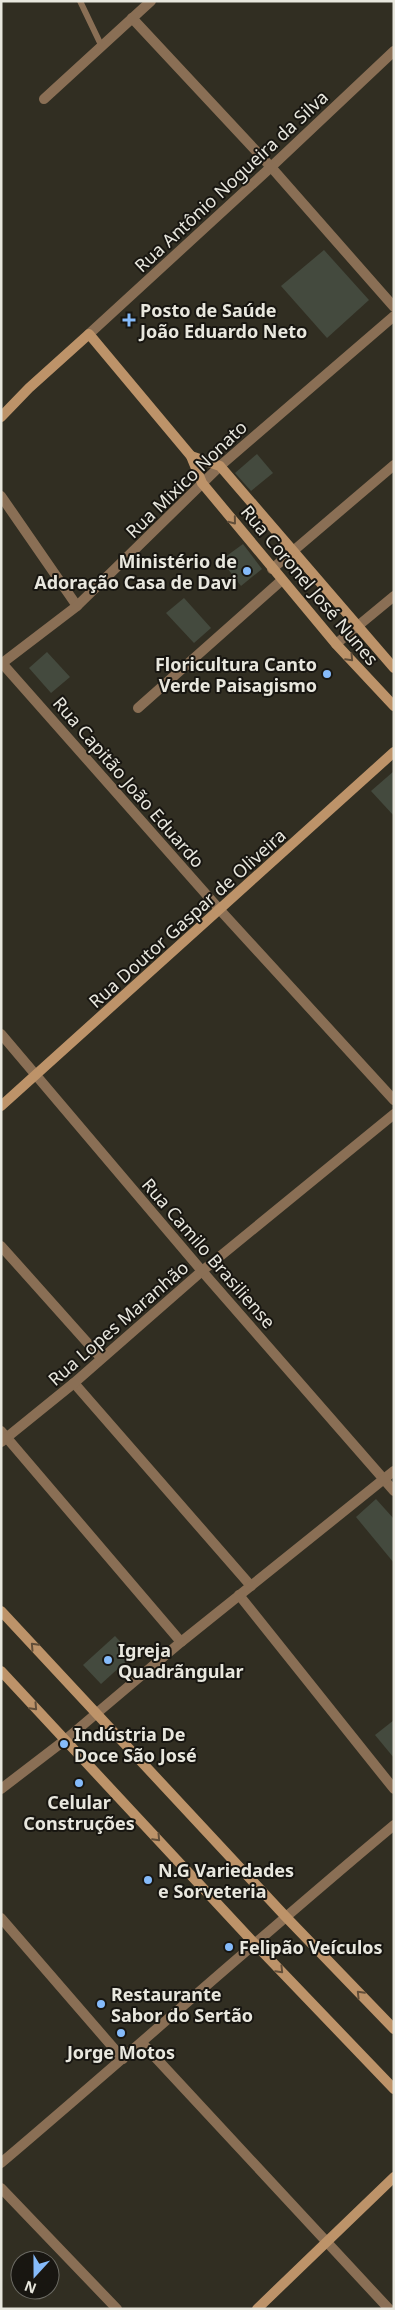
<svg xmlns="http://www.w3.org/2000/svg" width="395" height="2310" font-family="'Noto Sans',sans-serif">
<style>
.building{fill:#444a3e}
.lines{fill:none;stroke-linecap:round;stroke-linejoin:round}
.lane{stroke:#8a6f55;stroke-width:6}
.street{stroke:#8a6f55;stroke-width:10}
.secondary{stroke:#bd9369;stroke-width:10}
.oneway{stroke:#624e39}
.poi-dot{fill:#85bbfb;stroke:#181611;stroke-width:2}
.labels{text-anchor:middle;dominant-baseline:central;stroke-width:4;stroke-linejoin:round;paint-order:stroke}
.street-label{font-size:18px;fill:#e8e7de;stroke:#181611}
.poi-label{font-size:18px;font-weight:bold;fill:#e8e7de;stroke:#181611;text-anchor:start}
</style>
<rect width="100%" height="100%" fill="#312e22"/>
<!-- building -->
<g class="building">
<polygon points="324,250 369,300 327,338 281,286"/>
<polygon points="257,454 273,473 251,491 235,473"/>
<polygon points="243,544 262,569 241,586 221,560"/>
<polygon points="184,598 211,628 194,643 166,613"/>
<polygon points="47,652 70,677 51,693 29,668"/>
<polygon points="394,771 394,816 371,791"/>
<polygon points="376,1499 394,1519 394,1563 356,1517"/>
<polygon points="115,1636 133,1655 101,1684 83,1665"/>
<polygon points="394,1720 394,1758 375,1735"/>
</g>
<g class="lines">
<!-- lane -->
<polyline class="lane" points="80,1 102,47"/>
<!-- street -->
<g class="street">
<polyline points="132,18 271,167 394,307"/>
<polyline points="44,99 151,1"/>
<polyline points="89,334 271,167 394,51"/>
<polyline points="1,496 77,606"/>
<polyline points="272,569 394,465"/>
<polyline points="336,644 394,596"/>
<polyline points="1,662 220,910 394,1100"/>
<polyline points="1,664 77,606 220,466 394,316"/>
<polyline points="138,708 282,580"/>
<polyline points="1,1034 202,1271 394,1491"/>
<polyline points="1,1246 101,1358"/>
<polyline points="74,1383 251,1586"/>
<polyline points="1,1431 181,1642"/>
<polyline points="1,1442 74,1383 202,1271 394,1114"/>
<polyline points="239,1595 394,1789"/>
<polyline points="1,1789 65,1740 181,1642 394,1471"/>
<polyline points="1,1918 123,2059"/>
<polyline points="142,2043 389,2309"/>
<path d="M1,2163C133,2051 261,1936 394,1825"/>
<polyline points="1,2188 117,2309"/>
</g>
<!-- secondary -->
<g class="secondary">
<polyline points="1,417 29,388 89,334 191,456 202,483 336,644 394,706"/>
<polyline points="191,456 220,466 394,668"/>
<polyline points="1,1106 394,752"/>
<polyline points="1,1611 285,1916 394,2029"/>
<polyline points="1,1671 254,1943 394,2089"/>
<polyline points="257,2309 394,2177"/>
</g>
</g>
<!-- one-way arrows -->
<defs><path id="oneway-chevron" d="M-2-3.5L2.5 0L-2 3.5" fill="none" stroke-width="1.6" stroke-linecap="round" stroke-linejoin="round" transform="scale(1.25)"/></defs>
<g class="oneway">
<use href="#oneway-chevron" transform="translate(233 521) rotate(51)"/>
<use href="#oneway-chevron" transform="translate(350 658) rotate(47)"/>
<use href="#oneway-chevron" transform="translate(34 1646) rotate(-133)"/>
<use href="#oneway-chevron" transform="translate(34 1707) rotate(47)"/>
<use href="#oneway-chevron" transform="translate(157 1838) rotate(47)"/>
<use href="#oneway-chevron" transform="translate(280 1970) rotate(46)"/>
<use href="#oneway-chevron" transform="translate(360 1994) rotate(-134)"/>
</g>
<!-- markers -->
<g class="poi-dot">
<path d="M126.5 312.5h5v5h5v5h-5v5h-5v-5h-5v-5h5z"/>
<circle cx="247" cy="571" r="5"/>
<circle cx="327" cy="674" r="5"/>
<circle cx="108" cy="1660" r="5"/>
<circle cx="64" cy="1744" r="5"/>
<circle cx="79" cy="1783" r="5"/>
<circle cx="148" cy="1880" r="5"/>
<circle cx="229" cy="1947" r="5"/>
<circle cx="101" cy="2004" r="5"/>
<circle cx="121" cy="2033" r="5"/>
</g>
<g class="labels">
<!-- street labels -->
<g class="street-label">
<text transform="translate(231 181) rotate(-43)">Rua Antônio Nogueira da Silva</text>
<text transform="translate(186 479) rotate(-44)">Rua Mixico Nonato</text>
<text transform="translate(310 585) rotate(50)">Rua Coronel José Nunes</text>
<text transform="translate(129 782) rotate(49)">Rua Capitão João Eduardo</text>
<text transform="translate(187 918) rotate(-42)">Rua Doutor Gaspar de Oliveira</text>
<text transform="translate(209 1253) rotate(49)">Rua Camilo Brasiliense</text>
<text transform="translate(118 1323) rotate(-41)">Rua Lopes Maranhão</text>
</g>
<!-- poi labels -->
<g class="poi-label">
<text x="140" y="310">Posto de Saúde<tspan x="140" dy="21">João Eduardo Neto</tspan></text>
<text x="237" y="561" text-anchor="end">Ministério de<tspan x="237" dy="21">Adoração Casa de Davi</tspan></text>
<text x="317" y="664" text-anchor="end">Floricultura Canto<tspan x="317" dy="21">Verde Paisagismo</tspan></text>
<text x="118" y="1650">Igreja<tspan x="118" dy="21">Quadrãngular</tspan></text>
<text x="74" y="1734">Indústria De<tspan x="74" dy="21">Doce São José</tspan></text>
<text x="79" y="1802" text-anchor="middle">Celular<tspan x="79" dy="21">Construções</tspan></text>
<text x="158" y="1870">N.G Variedades<tspan x="158" dy="21">e Sorveteria</tspan></text>
<text x="239" y="1947">Felipão Veículos</text>
<text x="111" y="1994">Restaurante<tspan x="111" dy="21">Sabor do Sertão</tspan></text>
<text x="121" y="2052" text-anchor="middle">Jorge Motos</text>
</g>
</g>
<!-- border -->
<rect width="395" height="2310" fill="none" stroke="#e8e7de" stroke-width="5"/>
<!-- north arrow -->
<g transform="translate(35 2275) rotate(201)"><circle r="24" fill="#181611" stroke="#6b6a63"/>
<path d="M0-4L9 19L0 12L-9 19Z" fill="#85bbfb"/>
<text y="-8" font-size="14" font-weight="bold" text-anchor="middle" fill="#e8e7de">N</text>
</g>
</svg>
